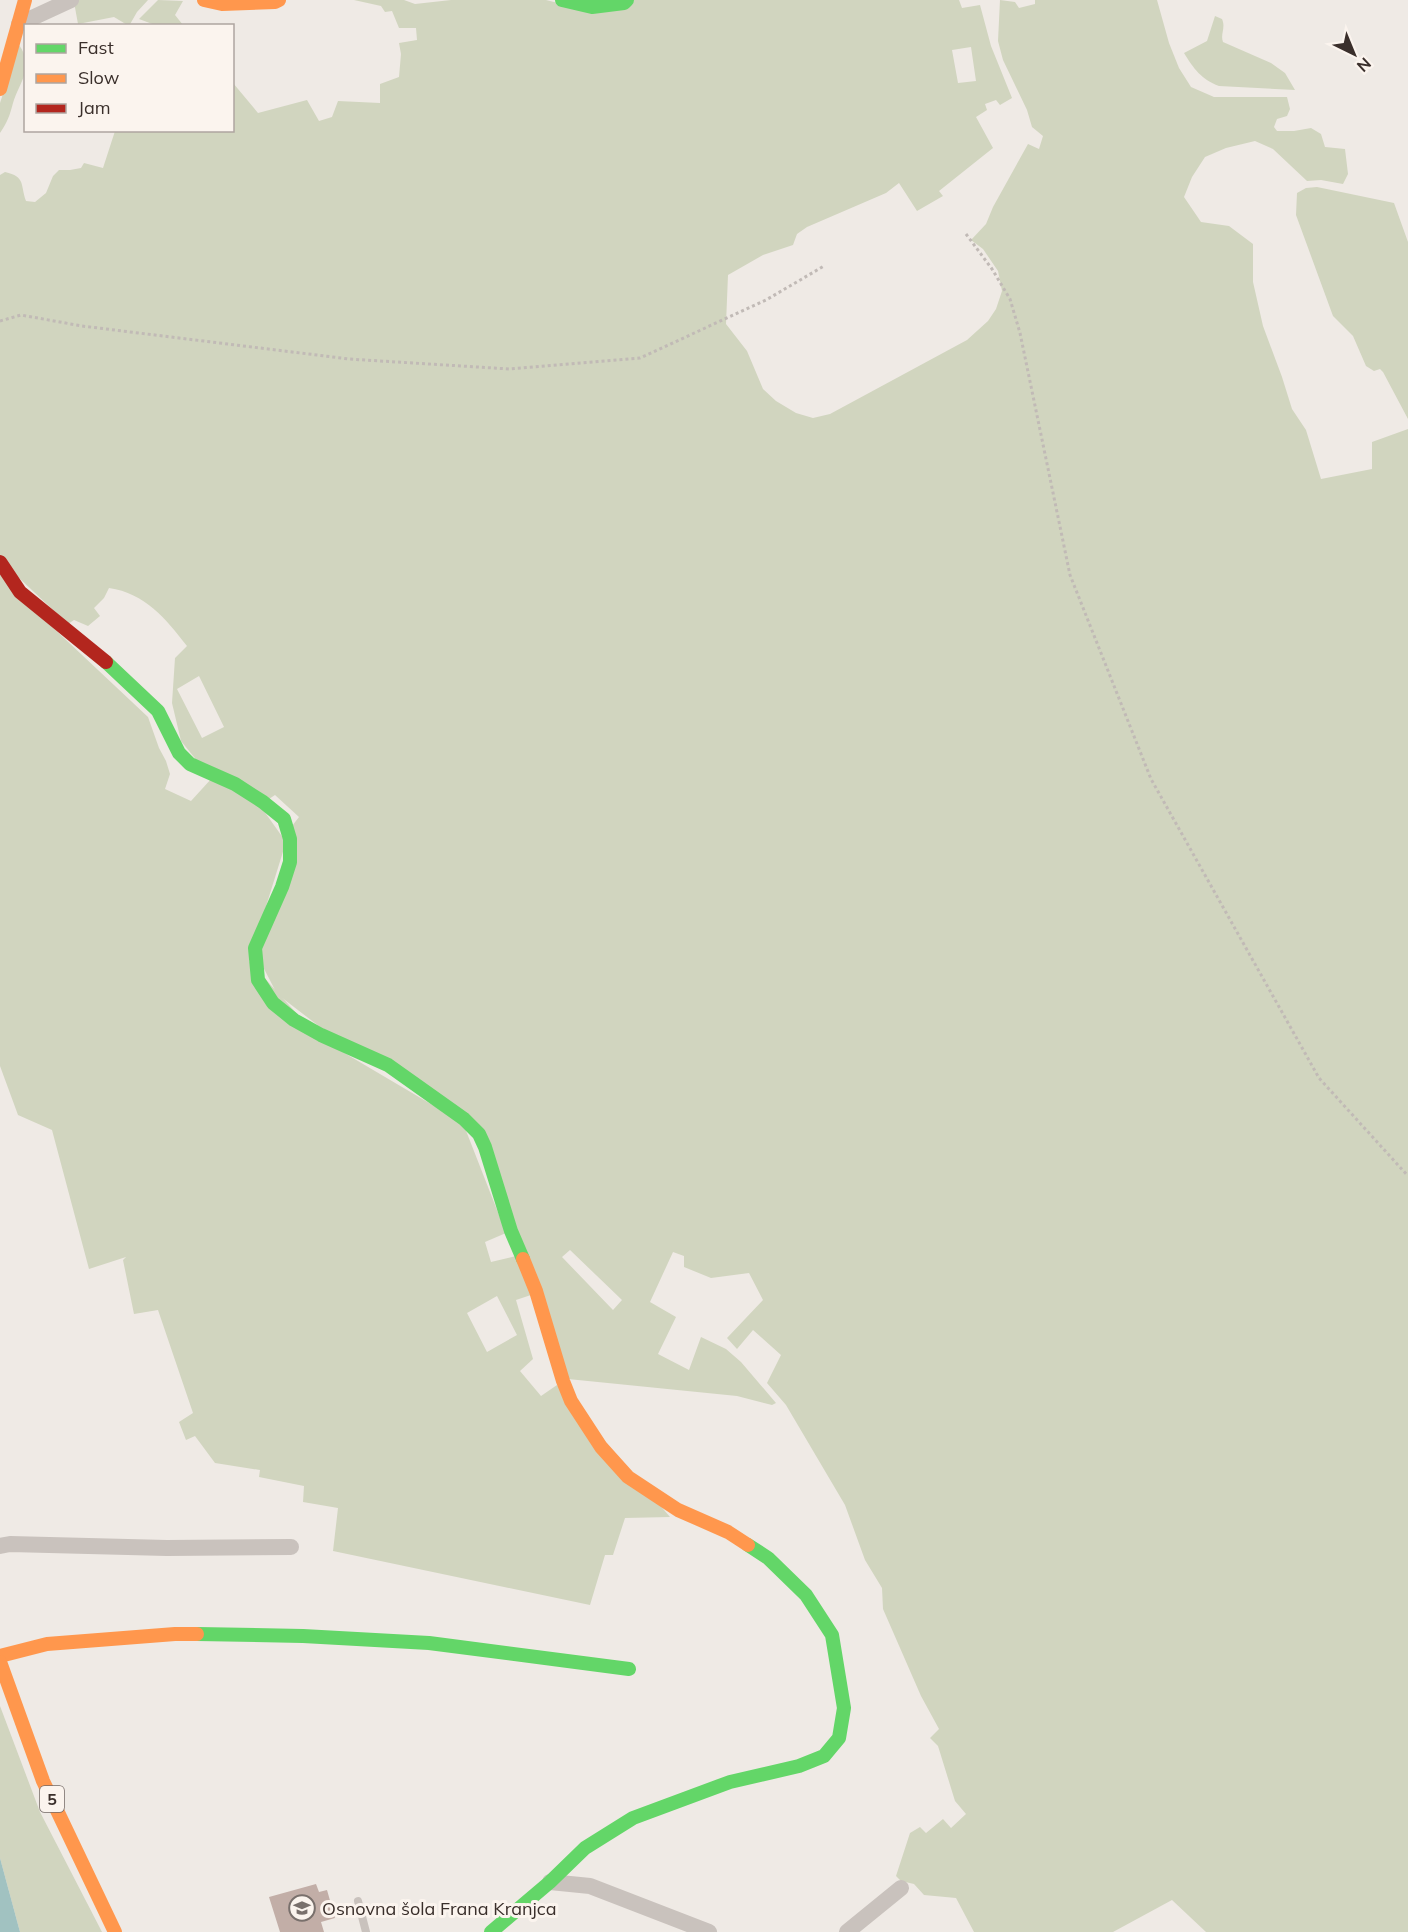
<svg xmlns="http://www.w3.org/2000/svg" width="1408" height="1932" font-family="Mulish,sans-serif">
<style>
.green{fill:#d1d5bf;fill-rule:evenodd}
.water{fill:#a1c2c1}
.building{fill:#c2aea7}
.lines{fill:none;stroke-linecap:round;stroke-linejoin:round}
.path{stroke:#c1bab6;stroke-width:3;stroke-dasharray:3 3;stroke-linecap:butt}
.lane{stroke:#c9c2bd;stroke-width:8}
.street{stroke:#c9c2bd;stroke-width:16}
.fast{stroke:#63d668;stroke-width:14}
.slow{stroke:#ff974d;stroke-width:14}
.jam{stroke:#b3261e;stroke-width:14}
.labels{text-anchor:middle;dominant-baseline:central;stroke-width:6;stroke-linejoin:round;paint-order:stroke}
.shield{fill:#fbf4ee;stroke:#746a66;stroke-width:1.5}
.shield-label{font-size:16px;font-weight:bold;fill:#3a2f2b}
.poi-label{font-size:18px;fill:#3a2f2b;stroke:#fbf4ee;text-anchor:start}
</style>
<rect width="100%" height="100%" fill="#efeae5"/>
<!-- green -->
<g class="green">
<polygon points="79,0 148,0 137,12 129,26 114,17 78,24 74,2"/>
<polygon points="158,0 183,1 175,15 183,25 155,25 139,19"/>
<path d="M354,0H404L415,4L451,0H546L586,10L631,0H959L962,8L980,5L991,46L1012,98L1000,105L996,100L985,104L987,110L976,117L993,148L939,191L943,196L917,211L899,183L886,193L807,227L797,234L793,245L763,255L728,275L726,324L747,351L763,389L776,401L796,413L813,418L830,414L967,340L988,321L996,309L1002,291L998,271L983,249L971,240L986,224L993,207L1028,144L1039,149L1043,136L1032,127L1027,110L1003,60L998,41L1000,0L1015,2L1019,8L1035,4V0H1157L1169,43L1179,68L1191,87L1214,97H1287L1290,109L1287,116L1277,119L1274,127L1277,131H1294L1311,128L1321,134L1325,147L1345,149L1348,174L1343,184L1321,180L1307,181L1273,149L1255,141L1226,148L1205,157L1192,177L1184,197L1201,222L1229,226L1253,244V282L1263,326L1282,377L1292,409L1306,430L1321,479L1372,469V442L1408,429V1932H1206L1172,1900L1113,1932H974L956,1898L924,1895L914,1884L901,1881L896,1876L910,1833L920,1827L926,1833L943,1819L951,1828L966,1814L955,1801L938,1746L930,1738L939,1729L921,1696L883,1609L882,1588L865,1560L845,1505L786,1405L767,1383L781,1355L753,1330L737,1349L727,1338L763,1300L749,1273L711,1278L684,1267V1256L673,1252L650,1302L676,1317L658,1354L689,1370L701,1337L726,1349L741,1362L776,1403L772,1405L737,1396L568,1379L484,1135L324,1030L277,994L259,959L292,826L299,817L275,795L269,799L198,762L181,741L172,703L175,658L187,646C166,619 145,593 109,588L104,598L94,608L100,616L88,626L74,620L68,624L0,560V175L5,172C26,177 20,184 26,201L35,202L46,193L53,176L59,170H70L81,168L84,163L103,168L115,131L232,130L233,83L258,113L307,100L319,121L332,117L338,101L380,103V84L399,77L401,54L399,43L417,40L416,28H399L392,11L385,12L381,6ZM971,47L976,81L958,83L952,50ZM199,676L224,727L202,738L177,689ZM570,1250L622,1300L613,1310L562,1257Z"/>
<path d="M1215,16L1222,19C1226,28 1220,34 1223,42L1271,63L1285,73L1295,90L1219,86C1201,79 1194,69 1184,53L1207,41Z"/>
<path d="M19,45C35,67 20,81 13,103C10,115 7,123 0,133V103Z"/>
<polygon points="1317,187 1394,203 1408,242 1408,419 1383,372 1380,369 1374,371 1366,366 1353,336 1333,316 1296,215 1297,193 1306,188"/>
<path d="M0,572L31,607L148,717L159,748L166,761L170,774L165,789L191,801L212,778L259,804L286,842L249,961L319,1038L463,1123L506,1233L485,1242L491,1262L516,1256L531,1295L516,1300L533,1359L520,1371L541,1396L557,1385L670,1517L625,1518L613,1555H605L590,1605L333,1551L338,1508L303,1502L304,1486L259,1477L260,1470L215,1463L195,1436L186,1440L179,1422L193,1413L158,1310L134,1314L123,1260L126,1257L89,1269L52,1130L18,1115L0,1066ZM497,1296L517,1335L487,1352L467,1313Z"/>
<polygon points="0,1706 40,1812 102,1932 20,1932 0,1858"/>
</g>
<!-- water -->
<polygon class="water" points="0,1858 20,1932 0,1932"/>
<!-- building -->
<polygon class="building" points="316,1884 319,1892 327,1890 335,1918 321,1922 324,1932 280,1932 269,1897"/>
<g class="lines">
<!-- path -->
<g class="path">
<polyline points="966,234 992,269 1010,299 1020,333 1070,575 1151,779 1319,1078 1408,1176"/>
<polyline points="0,321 21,315 82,326 349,359 509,369 640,358 766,300 824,266"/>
</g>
<!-- lane -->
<polyline class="lane" points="358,1901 366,1932"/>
<!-- street -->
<g class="street">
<polyline points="19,24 71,0"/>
<polyline points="0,1546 10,1544 167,1548 291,1547"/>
<polyline points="550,1882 590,1886 709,1932"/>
<polyline points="847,1932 901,1888"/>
</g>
<!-- fast -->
<g class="fast">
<polyline points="562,0 592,7 624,3 627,0"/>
<polyline points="106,662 158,711 179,753 190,764 235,784 263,802 284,819 290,839 290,862 282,887 255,948 258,980 273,1003 294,1020 321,1035 388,1065 464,1119 479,1134 485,1147 511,1231 523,1259"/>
<polyline points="197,1634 303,1636 429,1643 629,1669"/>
<polyline points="491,1932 550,1882 585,1848 633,1818 730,1782 799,1766 824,1756 839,1738 844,1708 832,1635 806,1595 768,1558 748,1545"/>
</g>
<!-- slow -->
<g class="slow">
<polyline points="204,0 222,4 275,2 279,0"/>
<polyline points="0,89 25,0"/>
<polyline points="523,1259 536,1291 563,1381 571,1401 601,1447 628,1477 678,1510 728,1532 748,1545"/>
<polyline points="0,1656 47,1644 175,1634 197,1634"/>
<polyline points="0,1662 43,1781 115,1932"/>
</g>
<!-- jam -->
<polyline class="jam" points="0,562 20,592 106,662"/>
</g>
<!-- icons -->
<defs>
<g id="school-ring" transform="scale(1.35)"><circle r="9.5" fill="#fbf4ee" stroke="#79706c" stroke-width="1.5"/><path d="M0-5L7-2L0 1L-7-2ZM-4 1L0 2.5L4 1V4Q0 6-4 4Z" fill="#79706c"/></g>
</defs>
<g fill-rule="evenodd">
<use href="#school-ring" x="302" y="1908"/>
</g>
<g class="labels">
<!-- shield labels -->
<rect class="shield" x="40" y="1786" width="24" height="26" rx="4.5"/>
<g class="shield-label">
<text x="52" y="1799">5</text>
</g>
<!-- poi labels -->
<g class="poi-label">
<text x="322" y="1908">Osnovna šola Frana Kranjca</text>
</g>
</g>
<!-- legend -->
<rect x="24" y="24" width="210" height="108" fill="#fbf4ee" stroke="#aea5a0" stroke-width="1.5"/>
<rect x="36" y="44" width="30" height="9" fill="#63d668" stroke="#aea5a0" stroke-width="1.5"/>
<text x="78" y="54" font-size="18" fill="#3a2f2b">Fast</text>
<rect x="36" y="74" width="30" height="9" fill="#ff974d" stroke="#aea5a0" stroke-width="1.5"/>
<text x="78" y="84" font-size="18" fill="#3a2f2b">Slow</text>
<rect x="36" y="104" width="30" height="9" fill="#b3261e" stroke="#aea5a0" stroke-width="1.5"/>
<text x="78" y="114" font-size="18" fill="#3a2f2b">Jam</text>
<!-- north arrow -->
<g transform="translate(1354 54) rotate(137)" stroke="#fbf4ee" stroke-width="4.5" paint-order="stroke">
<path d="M0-4.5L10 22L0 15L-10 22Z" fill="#3a2f2b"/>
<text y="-9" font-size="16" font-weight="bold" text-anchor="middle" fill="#3a2f2b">N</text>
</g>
</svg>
